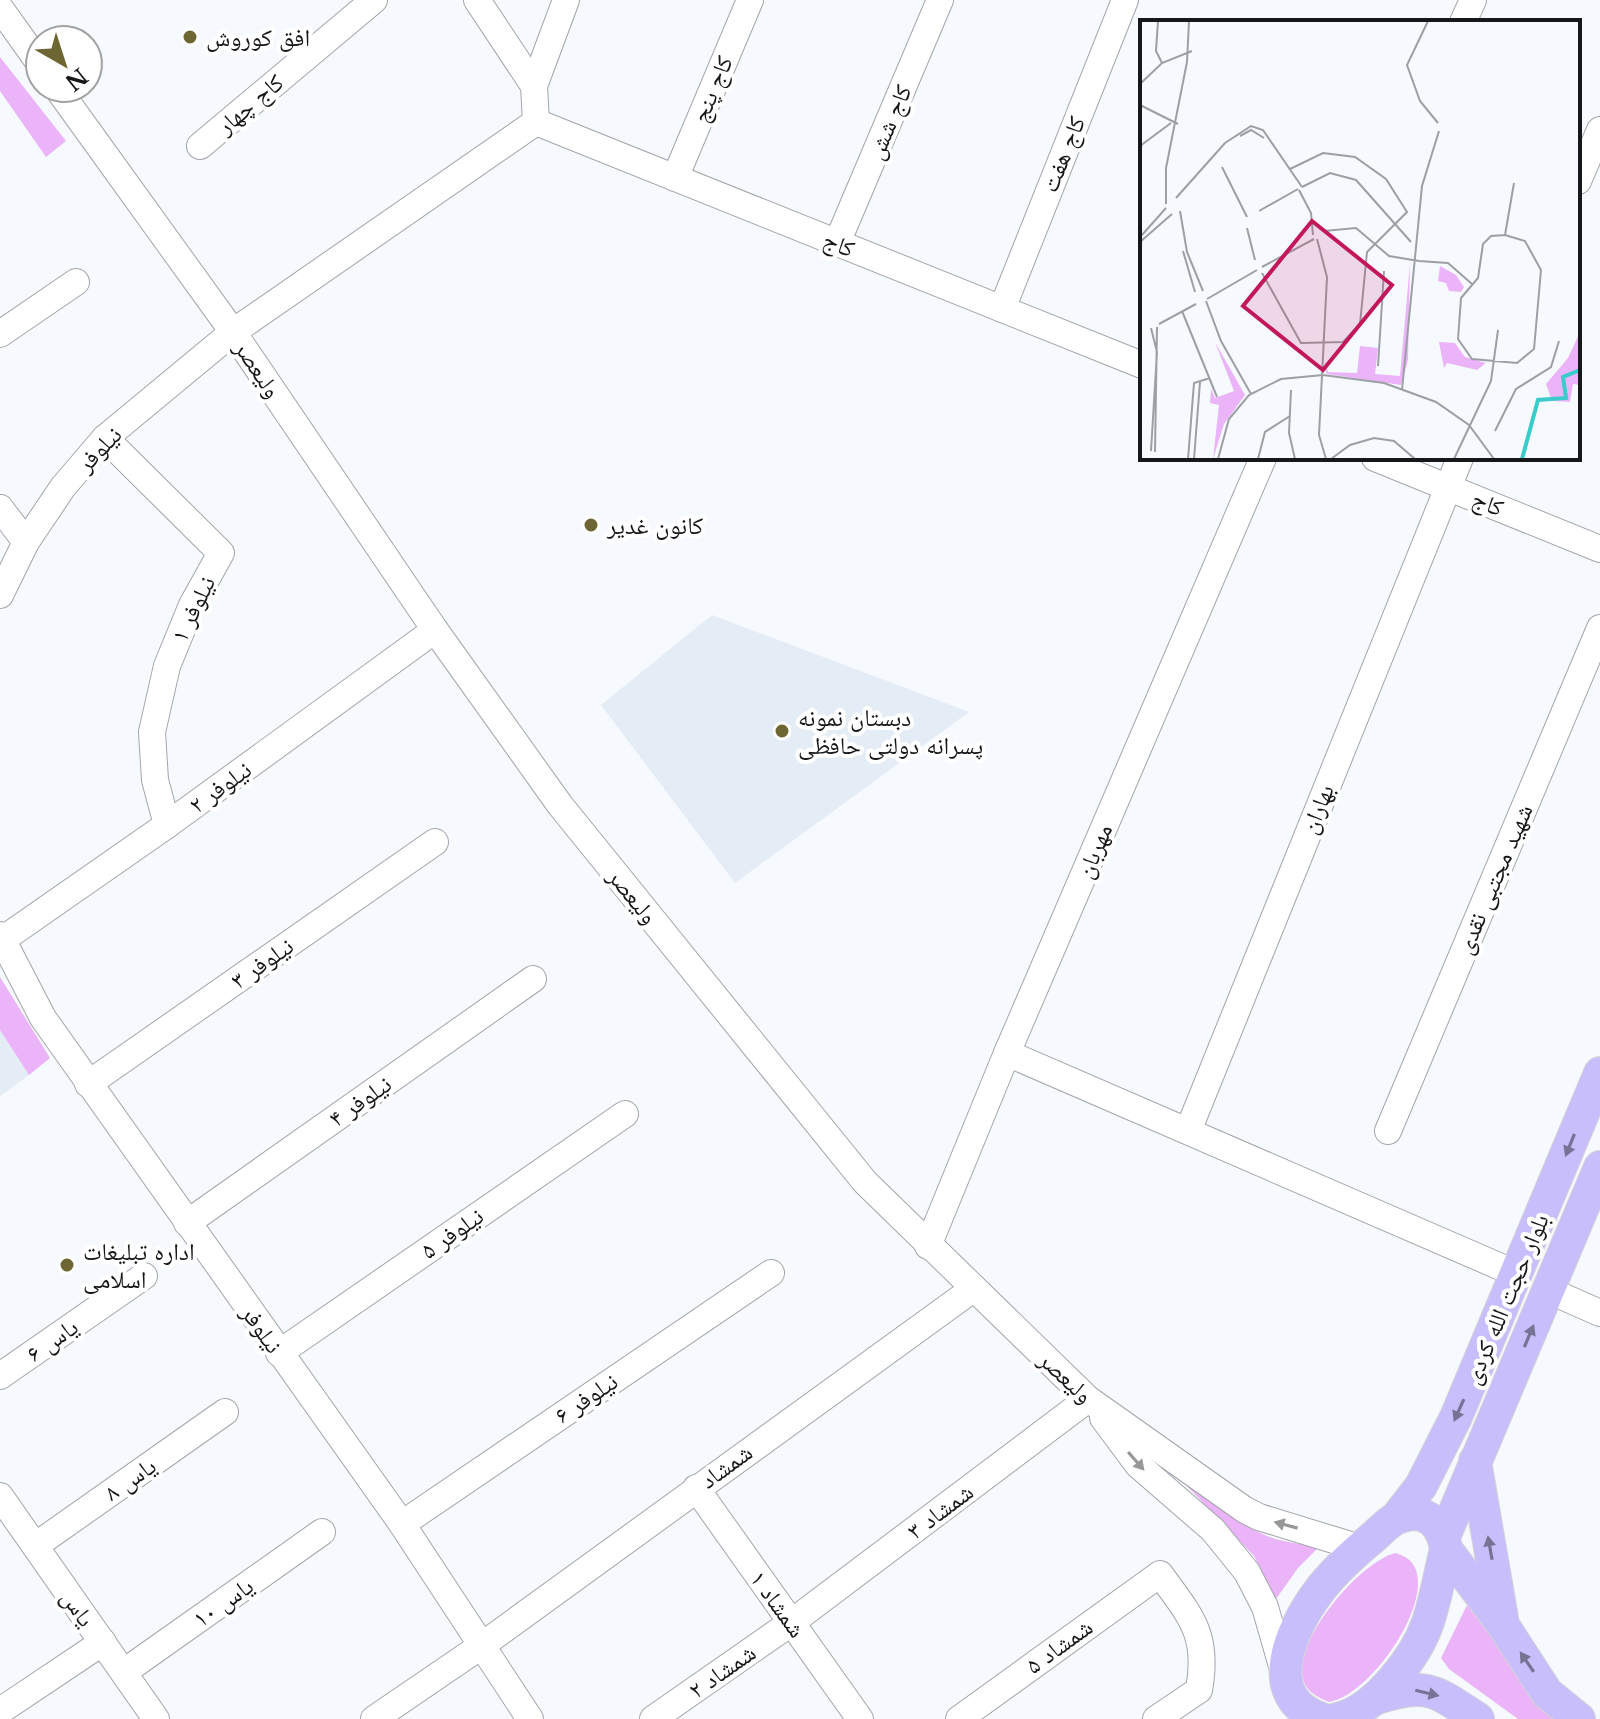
<svg xmlns="http://www.w3.org/2000/svg" width="1600" height="1719" font-family="'Libre Baskerville','Noto Naskh Arabic',serif">
<style>
.built{fill:#e4ecf6}
.green{fill:#ebb3f8}
.lines{fill:none;stroke-linecap:round;stroke-linejoin:round}
.minor-casing{stroke:#a2a5aa;stroke-width:28}
.major-casing{stroke:#d5d5d6;stroke-width:34}
.minor{stroke:#fff;stroke-width:26}
.major{stroke:#c7befb;stroke-width:32}
.oneway{fill:#777395}
.oneway2{fill:#969798}
.poi-dot{fill:#6d6532;stroke:#fff;stroke-width:3}
.labels{text-anchor:middle;dominant-baseline:central;stroke-width:8;stroke-linejoin:round;paint-order:stroke}
.poi-label{font-size:24px;fill:#161719;stroke:#fff;text-anchor:start}
.street-label{font-size:24px;fill:#161719;stroke:#fff}
.inset-river{fill:none;stroke:#3acbcb;stroke-width:4}
.inset-road{fill:none;stroke:#9c9fa3;stroke-width:2}
.view{fill:#c2185b;fill-opacity:0.15;stroke:#c2185b;stroke-width:4}
.inset-edge{fill:none;stroke:#161719;stroke-width:4}
</style>
<rect width="100%" height="100%" fill="#f6faff"/>
<!-- built -->
<g class="built">
<polygon points="712,615 969,712 735,883 601,705"/>
<polygon points="0,1030 29,1075 0,1096"/>
</g>
<!-- green -->
<g class="green">
<polygon points="0,57 66,141 46,157 0,91"/>
<polygon points="0,977 50,1058 29,1075 0,1030"/>
<path d="M1165,1463C1199,1491 1233,1524 1275,1539C1289,1543 1305,1544 1319,1547L1298,1568L1276,1599L1254,1556Z"/>
<path d="M1395,1553C1458,1567 1377,1695 1329,1702C1317,1697 1305,1691 1303,1678C1294,1639 1359,1563 1395,1553Z"/>
<polygon points="1471,1597 1554,1719 1518,1719 1449,1669 1441,1658"/>
</g>
<g class="lines">
<!-- minor casing -->
<g class="minor-casing">
<g id="minor">
<polyline points="477,0 534,86 536,122"/>
<polyline points="0,8 40,64"/>
<polyline points="1463,22 1473,0"/>
<polyline points="534,86 566,0"/>
<polyline points="57,88 233,332 435,630 560,805 865,1182 1088,1399 1245,1510 1259,1517 1360,1548"/>
<polyline points="200,146 374,0"/>
<polyline points="675,178 750,0"/>
<polyline points="1578,181 1600,130"/>
<polyline points="837,243 940,0"/>
<polyline points="1002,309 1125,0"/>
<polyline points="0,334 76,282"/>
<polyline points="105,438 221,553 192,605 167,666 152,732 155,780 167,825"/>
<polyline points="1375,458 1600,549"/>
<polyline points="0,508 26,542"/>
<polyline points="0,595 26,542 63,487 105,438 233,332 536,122 1142,365"/>
<polyline points="0,935 43,1018 402,1524 530,1719"/>
<polyline points="2,940 167,825 435,630"/>
<polyline points="1007,1053 1517,1274"/>
<polyline points="88,1084 435,842"/>
<polyline points="1188,1131 1460,458"/>
<polyline points="1388,1131 1600,628"/>
<polyline points="187,1223 533,979"/>
<polyline points="928,1246 1007,1053 1263,458"/>
<polyline points="1548,1290 1600,1313"/>
<polyline points="279,1353 625,1114"/>
<polyline points="0,1376 144,1276"/>
<polyline points="1103,1418 1138,1465 1213,1530 1247,1572 1265,1607 1284,1673"/>
<polyline points="696,1488 860,1719"/>
<polyline points="0,1496 156,1719"/>
<polyline points="402,1524 771,1273"/>
<polyline points="35,1546 225,1412"/>
<polyline points="124,1672 322,1532"/>
<polyline points="0,1711 103,1642"/>
<polyline points="374,1719 481,1646 973,1289"/>
<polyline points="653,1719 792,1622 1088,1399"/>
<path d="M959,1719L1160,1574C1191,1617 1209,1634 1199,1690L1156,1719"/>
</g>
</g>
<!-- major casing -->
<g class="major-casing">
<g id="major">
<polyline points="1475,1461 1502,1618"/>
<polyline points="1397,1517 1421,1486 1456,1417 1600,1073"/>
<polyline points="1444,1537 1600,1167"/>
<polyline points="1446,1549 1503,1625 1547,1693 1579,1719"/>
<path d="M1374,1699C1427,1682 1433,1689 1478,1719"/>
<path d="M1322,1719C1259,1698 1291,1628 1319,1591C1334,1571 1352,1555 1371,1539C1380,1532 1389,1520 1400,1517C1426,1508 1442,1523 1446,1549C1440,1573 1436,1598 1428,1622C1416,1657 1375,1711 1337,1719"/>
</g>
</g>
<!-- minor -->
<use href="#minor" class="minor"/>
<!-- major -->
<use href="#major" class="major"/>
</g>
<!-- one-way arrows -->
<defs><path id="oneway-solid" d="M-6-.8H1V-3.2L6.5 0L1 3.2V.8H-6Z" transform="scale(2)"/></defs>
<g class="oneway">
<use href="#oneway-solid" transform="translate(1570 1145) rotate(112)"/>
<use href="#oneway-solid" transform="translate(1529 1336) rotate(-67)"/>
<use href="#oneway-solid" transform="translate(1459 1410) rotate(114)"/>
<use href="#oneway-solid" transform="translate(1490 1548) rotate(-100)"/>
<use href="#oneway-solid" transform="translate(1527 1662) rotate(-124)"/>
<use href="#oneway-solid" transform="translate(1427 1693) rotate(13)"/>
</g>
<g class="oneway2">
<use href="#oneway-solid" transform="translate(1136 1461) rotate(49)"/>
<use href="#oneway-solid" transform="translate(1286 1525) rotate(-165)"/>
</g>
<!-- markers -->
<g class="poi-dot">
<circle cx="190" cy="37" r="8"/>
<circle cx="591" cy="525" r="8"/>
<circle cx="782" cy="731" r="8"/>
<circle cx="67" cy="1265" r="8"/>
</g>
<g class="labels">
<!-- poi labels -->
<g class="poi-label">
<text x="206" y="37">افق کوروش</text>
<text x="607" y="525">کانون غدیر</text>
<text x="798" y="717">دبستان نمونه<tspan x="798" dy="28">پسرانه دولتی حافظی</tspan></text>
<text x="83" y="1251">اداره تبلیغات<tspan x="83" dy="28">اسلامی</tspan></text>
</g>
<!-- street labels -->
<g class="street-label">
<text transform="translate(712 89) rotate(-67)">کاج پنج</text>
<text transform="translate(250 104) rotate(-40)">کاج چهار</text>
<text transform="translate(889 122) rotate(-67)">کاج شش</text>
<text transform="translate(1063 154) rotate(-68)">کاج هفت</text>
<text transform="translate(839 244) rotate(22)">کاج</text>
<text transform="translate(258 369) rotate(56)">ولیعصر</text>
<text transform="translate(99 449) rotate(-46)">نیلوفر</text>
<text transform="translate(1488 503) rotate(22)">کاج</text>
<text transform="translate(193 609) rotate(-64)">نیلوفر ۱</text>
<text transform="translate(220 787) rotate(-36)">نیلوفر ۲</text>
<text transform="translate(1317 809) rotate(-68)">بهاران</text>
<text transform="translate(1094 851) rotate(-67)">مهربان</text>
<text transform="translate(1494 879) rotate(-67)">شهید مجتبی نقدی</text>
<text transform="translate(633 896) rotate(51)">ولیعصر</text>
<text transform="translate(262 963) rotate(-35)">نیلوفر ۳</text>
<text transform="translate(360 1101) rotate(-35)">نیلوفر ۴</text>
<text transform="translate(452 1233) rotate(-35)">نیلوفر ۵</text>
<text transform="translate(1506 1299) rotate(-67)">بلوار حجت الله کردی</text>
<text transform="translate(262 1329) rotate(55)">نیلوفر</text>
<text transform="translate(52 1340) rotate(-35)">یاس ۶</text>
<text transform="translate(1066 1377) rotate(43)">ولیعصر</text>
<text transform="translate(586 1398) rotate(-34)">نیلوفر ۶</text>
<text transform="translate(726 1466) rotate(-36)">شمشاد</text>
<text transform="translate(130 1479) rotate(-35)">یاس ۸</text>
<text transform="translate(940 1511) rotate(-37)">شمشاد ۳</text>
<text transform="translate(223 1602) rotate(-35)">یاس ۱۰</text>
<text transform="translate(778 1604) rotate(54)">شمشاد ۱</text>
<text transform="translate(78 1608) rotate(55)">یاس</text>
<text transform="translate(1059 1646) rotate(-36)">شمشاد ۵</text>
<text transform="translate(722 1671) rotate(-35)">شمشاد ۲</text>
</g>
</g>
<!-- overview -->
<g transform="translate(1140 20)">
<rect width="440" height="440" fill="#f6faff"/>
<path d="M270,243L268,340L261,365L187,354L185,349V341L188,352L217,353L220,326L238,328L235,354L260,356ZM300,246L316,255L324,267L321,272L309,271L306,263L298,261ZM440,312V365L433,364L430,382L412,381L406,364L428,338ZM75,322L105,375L84,404L73,439L79,385L70,383L71,369L75,378L94,371ZM299,322L315,323L325,337L346,343L337,350L307,343L304,348Z" fill="#ebb3f8"/>
<path class="inset-river" d="M382,439L398,380L426,378L423,357L440,350"/>
<path class="inset-road" d="M18,1L16,31L22,43M288,1L267,45L280,81L298,103M0,64L22,43L52,31M0,85L38,104M100,116L111,110L124,118M0,126L31,103M82,147L107,197M162,167L190,153L216,160L271,222M159,170L171,193L173,215M36,178L85,123L111,106L123,110L162,167M26,184V148L47,42L49,1M40,191L47,232L63,271M119,191L158,169M107,208L115,240M184,211L216,208L249,236L279,241M2,215L26,188M365,215L385,221L401,250L394,329L377,343L332,339L318,319L321,278L338,258L343,224L351,216ZM365,215L374,163M177,219L187,257L179,415L186,439M0,222L32,194M43,231L55,272M279,241L308,243L332,264M122,247L174,219M122,253L161,323L203,322L220,304L227,232L267,192L246,159L215,137L183,133L150,149M67,279L117,250M66,281L81,321L111,374M42,291L77,377M19,304L56,284M11,308L17,332L11,431M238,346L244,251M151,370L149,413L155,439M262,370L282,166L299,111M355,411L376,369L411,347L419,321M15,432L17,307M48,439L54,363L70,358M54,439L60,362M78,439L89,399L109,375L141,359L183,355L244,363L296,382L329,405L354,439M118,439L125,412L150,396M191,439L210,425L234,418L254,421L275,439M314,439L351,361L358,310"/>
<path class="view" d="M172,201L252,265L183,350L103,286Z"/>
<rect width="440" height="440" class="inset-edge"/>
</g>
<!-- north arrow -->
<g transform="translate(64 64) rotate(141)"><circle r="38" fill="#ffffff" stroke="#a2a2a3" stroke-width="2"/>
<path d="M0-6L14 30L0 20L-14 30Z" fill="#6d6532"/>
<text y="-12" font-size="22" font-weight="bold" text-anchor="middle" fill="#161719">N</text>
</g>
</svg>
